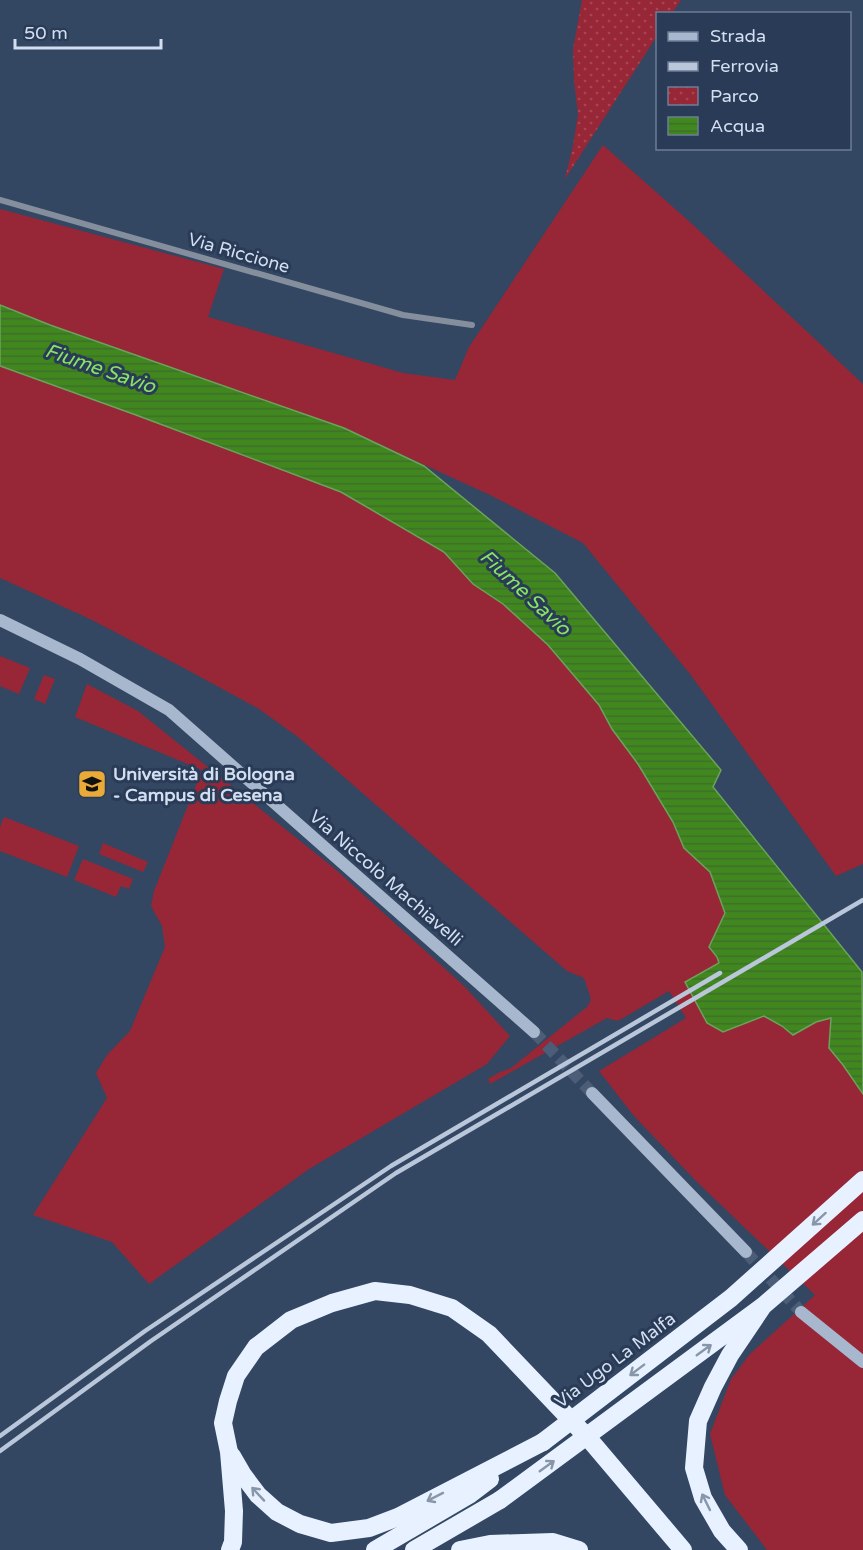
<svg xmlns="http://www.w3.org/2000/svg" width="863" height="1550" font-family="'Varela Round',sans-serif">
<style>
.green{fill:#972736}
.park{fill:url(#park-dots)}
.water{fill:url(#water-rules);stroke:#6ca25d;stroke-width:1.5}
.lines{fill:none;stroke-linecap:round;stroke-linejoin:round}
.secondary-tunnel{stroke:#4b5d77;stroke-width:12;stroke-dasharray:12 6;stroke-linecap:butt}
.street{stroke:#858e9c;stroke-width:6}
.secondary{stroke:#a7b7cd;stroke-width:12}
.highway{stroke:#e7f1ff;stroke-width:18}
.rail{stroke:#bac7da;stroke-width:4.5}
.highway-bridge{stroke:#e7f1ff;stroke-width:18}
.oneway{stroke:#8896aa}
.labels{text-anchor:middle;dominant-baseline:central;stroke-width:6;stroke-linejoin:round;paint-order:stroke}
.street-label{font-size:18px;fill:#d3dff0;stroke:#293b56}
.poi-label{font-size:18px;font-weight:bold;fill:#d3dff0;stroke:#293b56;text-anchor:start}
.water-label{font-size:20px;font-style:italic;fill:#88e365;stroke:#293b56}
</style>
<defs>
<pattern id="park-dots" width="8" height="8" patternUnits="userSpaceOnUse" patternTransform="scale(1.5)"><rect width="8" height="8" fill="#972736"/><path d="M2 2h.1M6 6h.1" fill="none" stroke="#a54653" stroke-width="1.8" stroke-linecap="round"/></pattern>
<pattern id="water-rules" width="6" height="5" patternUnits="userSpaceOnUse" patternTransform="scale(1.5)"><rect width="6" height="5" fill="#40881e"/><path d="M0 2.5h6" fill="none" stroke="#406c2f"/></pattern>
</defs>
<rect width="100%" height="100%" fill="#334662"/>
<!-- green -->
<g class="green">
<polygon points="603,145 691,223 863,384 863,864 836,876 690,674 583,543 490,495 344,428 50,325 0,305 0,209 224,269 208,317 403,373 455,380 469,347"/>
<polygon points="0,366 136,415 341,492 444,552 473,584 503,604 548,645 599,705 612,729 638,764 673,823 684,848 710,871 725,913 709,947 717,957 719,963 707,970 723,1032 764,1016 782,1026 793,1035 816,1022 831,1018 830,1048 843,1065 863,1094 863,1550 767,1550 725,1495 710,1434 731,1379 750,1354 815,1295 697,1182 634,1116 599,1071 686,1018 669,991 618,1021 607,1018 490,1084 488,1079 498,1073 511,1068 588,1006 591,999 584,978 567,971 298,737 259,709 182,667 90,619 0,578"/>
<polygon points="0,656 30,668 19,694 0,686"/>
<polygon points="44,675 55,679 45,704 34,699"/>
<polygon points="87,684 138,711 335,869 464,986 510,1036 487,1064 309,1169 149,1284 112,1242 33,1215 107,1098 96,1073 107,1055 130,1031 165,947 162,926 151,906 154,891 202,770 75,717"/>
<polygon points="4,817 79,846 67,877 0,851 0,827"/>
<polygon points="103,843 148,862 143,872 99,854"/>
<polygon points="83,859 133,879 129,889 121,886 116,897 74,880"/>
</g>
<!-- park -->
<polygon class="park" points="582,0 681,0 672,13 658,14 657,36 565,179 573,146 578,114 574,81 573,49"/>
<!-- water -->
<polygon class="water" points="0,305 50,325 344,428 424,466 555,573 721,770 713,787 862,972 863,1094 843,1065 829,1048 831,1018 816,1022 793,1035 782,1026 764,1016 723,1032 707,1023 685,982 719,963 717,957 709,947 725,913 710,872 684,848 673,822 638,764 612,729 599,705 548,645 503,604 473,584 444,552 341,492 136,415 0,366"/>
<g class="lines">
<!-- secondary-tunnel -->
<g class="secondary-tunnel">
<polyline points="534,1032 592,1093"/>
<polyline points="746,1252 801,1312"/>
</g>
<!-- street -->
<polyline class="street" points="0,200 403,315 472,325"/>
<!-- secondary -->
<g class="secondary">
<polyline points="0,620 80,659 169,710 534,1032"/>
<polyline points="592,1093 746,1252"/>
<polyline points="801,1312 863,1362"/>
</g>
<!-- highway -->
<g class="highway">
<polyline points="232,1456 243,1475 258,1495 277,1512 300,1524 331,1533 369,1528 398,1517 543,1442"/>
<polyline points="230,1550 233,1542 234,1511 229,1452 223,1423 228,1401 236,1376 256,1347 291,1320 332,1303 375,1291 410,1295 452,1308 489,1334 589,1439 683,1550"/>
<polyline points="375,1550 469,1495 490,1479"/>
<polyline points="414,1550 500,1500"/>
<polyline points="460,1550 490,1544 553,1542 579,1550"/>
<polyline points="739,1550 722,1531 703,1498 694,1468 698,1421 713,1387 730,1355 761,1309"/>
</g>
<!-- rail -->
<g class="rail">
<polyline points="0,1436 145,1331 391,1166 720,973"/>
<polyline points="0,1451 151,1341 396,1173 863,900"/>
</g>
<!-- highway-bridge -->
<g class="highway-bridge">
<polyline points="543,1442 731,1298 863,1180"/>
<polyline points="500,1500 763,1306 863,1220"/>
</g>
</g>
<!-- one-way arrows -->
<defs><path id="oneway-shaft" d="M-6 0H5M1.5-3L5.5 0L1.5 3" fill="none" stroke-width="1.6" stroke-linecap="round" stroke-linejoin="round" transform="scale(1.5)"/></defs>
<g class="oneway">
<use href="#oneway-shaft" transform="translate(819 1219) rotate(138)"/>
<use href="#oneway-shaft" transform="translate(704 1350) rotate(-36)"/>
<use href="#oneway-shaft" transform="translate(637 1370) rotate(143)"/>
<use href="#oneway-shaft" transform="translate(547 1466) rotate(-36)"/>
<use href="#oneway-shaft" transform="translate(258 1494) rotate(-133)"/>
<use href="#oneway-shaft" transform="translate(435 1497) rotate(153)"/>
<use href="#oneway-shaft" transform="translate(706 1502) rotate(-116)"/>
</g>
<!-- icons -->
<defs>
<g id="university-square" transform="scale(1.5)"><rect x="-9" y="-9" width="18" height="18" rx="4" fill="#eaaa38" stroke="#293b56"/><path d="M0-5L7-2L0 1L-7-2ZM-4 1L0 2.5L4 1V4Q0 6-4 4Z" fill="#111"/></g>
</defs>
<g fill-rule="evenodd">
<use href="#university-square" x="92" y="784"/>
</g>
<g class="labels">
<!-- street labels -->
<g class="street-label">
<text transform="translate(239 253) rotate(16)">Via Riccione</text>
<text transform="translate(386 878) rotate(41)">Via Niccolò Machiavelli</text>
<text transform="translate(615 1360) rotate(-37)">Via Ugo La Malfa</text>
</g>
<!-- poi labels -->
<g class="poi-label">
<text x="113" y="774">Università di Bologna<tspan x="113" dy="21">- Campus di Cesena</tspan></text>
</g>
<!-- water labels -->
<g class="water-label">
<text transform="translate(100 369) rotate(19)">Fiume Savio</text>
<text transform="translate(525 593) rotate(43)">Fiume Savio</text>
</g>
</g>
<!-- legend -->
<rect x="656" y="12" width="195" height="138" fill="#293b56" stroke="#6d7d94" stroke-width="1.5"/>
<rect x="668" y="32" width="30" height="9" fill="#a7b7cd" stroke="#6d7d94" stroke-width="1.5"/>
<text x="710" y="42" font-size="18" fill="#d3dff0">Strada</text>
<rect x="668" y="62" width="30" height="9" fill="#bac7da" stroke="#6d7d94" stroke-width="1.5"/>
<text x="710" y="72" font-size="18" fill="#d3dff0">Ferrovia</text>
<rect x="668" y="87" width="30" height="18" fill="url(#park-dots)" stroke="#6d7d94" stroke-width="1.5"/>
<text x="710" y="102" font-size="18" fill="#d3dff0">Parco</text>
<rect x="668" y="117" width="30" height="18" fill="url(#water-rules)" stroke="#6d7d94" stroke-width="1.5"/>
<text x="710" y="132" font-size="18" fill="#d3dff0">Acqua</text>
<!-- scale -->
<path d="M15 39v9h146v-9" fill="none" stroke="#d3dff0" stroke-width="3"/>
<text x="24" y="39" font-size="18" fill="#d3dff0" stroke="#293b56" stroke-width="4.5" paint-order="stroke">50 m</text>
</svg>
